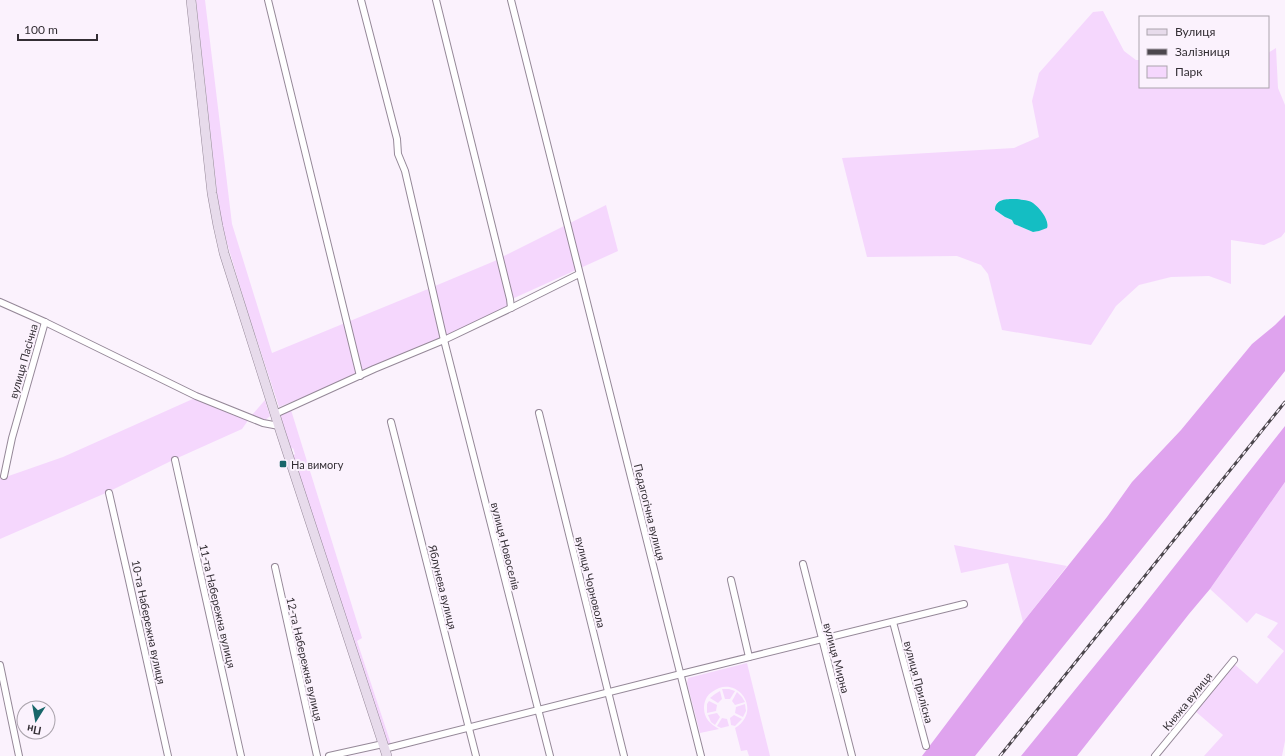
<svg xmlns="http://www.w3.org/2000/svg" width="1285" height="756" font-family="Lato,sans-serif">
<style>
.green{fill:#f5d7fd;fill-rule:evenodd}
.forest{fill:#dfa3ee}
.water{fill:#14bec3}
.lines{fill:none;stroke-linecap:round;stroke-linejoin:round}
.street-casing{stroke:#958898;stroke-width:8}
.secondary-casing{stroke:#958898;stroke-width:10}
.street{stroke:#fff;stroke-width:6}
.secondary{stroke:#e7dbeb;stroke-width:9}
.rail-casing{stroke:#4c474d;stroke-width:3}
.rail{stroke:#fbf2fd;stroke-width:1.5;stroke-dasharray:4.5;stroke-linecap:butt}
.poi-dot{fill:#186669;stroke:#fbf2fd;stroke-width:1.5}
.labels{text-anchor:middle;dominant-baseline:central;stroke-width:4;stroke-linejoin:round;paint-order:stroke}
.street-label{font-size:11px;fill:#332e34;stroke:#fbf2fd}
.poi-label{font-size:11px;fill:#332e34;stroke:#fbf2fd;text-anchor:start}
</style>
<rect width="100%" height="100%" fill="#fbf2fd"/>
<!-- green -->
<g class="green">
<polygon points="196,0 205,0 232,224 272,353 345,323 356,376 279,407 247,310 222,226 217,193"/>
<path d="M1103,11L1124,51L1136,60H1140V87H1268V53L1276,48L1278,88L1285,105V232L1281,237L1264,245L1231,240V284L1209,276L1171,277L1139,285L1116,306L1091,345L1002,330L988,274L981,265L957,256L867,257L842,158L1014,148L1039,137L1032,101L1039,73L1093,12ZM1017,199C1032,201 1034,203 1042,214C1046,219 1048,220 1048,226L1036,232H1033L1014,224L1012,220L1005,217L995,210L997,202L1003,200Z"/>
<polygon points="606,205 618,251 512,299 502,257"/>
<polygon points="497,260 507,299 508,307 445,336 435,286"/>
<polygon points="428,289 440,338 362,371 350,321"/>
<polygon points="195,398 249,419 242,429 173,460 108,492 0,539 0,479 63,457"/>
<polygon points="265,400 270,416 264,421 252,415"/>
<polygon points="291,410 362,638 357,641 391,744 387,745 293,456 295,454 293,448 291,449 280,415"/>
<polygon points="1285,482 1285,741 1282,756 1204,756 1223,735 1195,711 1234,664 1257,684 1284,651 1267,637 1278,623 1256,613 1247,623 1210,589"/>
<polygon points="954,545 1067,566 1023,622 1008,563 961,573"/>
<path d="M747,663L770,756H749L747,750L741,751L735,728C764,710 736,673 712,692C707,695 704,701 704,708C704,718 710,724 719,729L700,733L687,683L688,678Z"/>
<polygon points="722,689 729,689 735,691 730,699 725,699"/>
<polygon points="720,691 722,699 718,703 710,698 715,694"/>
<polygon points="737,692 742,697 745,702 735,705 732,701"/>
<polygon points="709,701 717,705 716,711 707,713 707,704"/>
<polygon points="745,704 746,711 743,717 735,713 736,707"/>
<polygon points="717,713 720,717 715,725 711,722 708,715"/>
<polygon points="734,715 742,719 735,726 731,725 730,718"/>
<polygon points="722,718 727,719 729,726 721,728 717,726"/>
</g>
<!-- forest -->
<g class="forest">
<polygon points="1285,315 1285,371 975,756 922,756 1023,622 1107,517 1132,482 1181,430 1252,344 1275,325"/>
<polygon points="1285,426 1285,482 1210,589 1189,614 1077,756 1021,756 1140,610"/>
</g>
<!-- water -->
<path class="water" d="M1017,199C1023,200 1029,200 1033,203C1040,208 1050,221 1047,228L1039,231L1033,232L1014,224L1012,220L1005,217L995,210C995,198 1008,199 1017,199Z"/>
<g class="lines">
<!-- street casing -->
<g class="street-casing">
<g id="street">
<polyline points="268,0 360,376"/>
<polyline points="361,0 397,139 398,154 405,171 444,340 550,756"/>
<polyline points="436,0 510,299 511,308"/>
<polyline points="511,0 701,756"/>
<polyline points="0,302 45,322 196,396 263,423 279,426"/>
<polyline points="539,413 624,756"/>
<polyline points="275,414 374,369 444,340 511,308 579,274"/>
<polyline points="391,422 476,756"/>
<polyline points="175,460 241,756"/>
<polyline points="4,476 12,438 45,322"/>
<polyline points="109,493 128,576 168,756"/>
<polyline points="803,564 852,756"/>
<polyline points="275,567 317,756"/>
<polyline points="731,580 749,657"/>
<polyline points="893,622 926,746"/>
<polyline points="0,665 19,756"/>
<polyline points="384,749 681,674 964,604"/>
<polyline points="329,756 383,744"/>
<polyline points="1155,756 1234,660"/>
</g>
</g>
<!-- secondary casing -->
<g class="secondary-casing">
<polyline id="secondary" points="191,0 212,193 218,226 224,253 281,433 387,756"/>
</g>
<!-- street -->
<use href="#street" class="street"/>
<!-- secondary -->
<use href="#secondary" class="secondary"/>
<!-- rail casing -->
<g class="rail-casing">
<polyline id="rail" points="1000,756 1285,402"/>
</g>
<!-- rail -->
<use href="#rail" class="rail"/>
</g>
<!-- markers -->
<rect class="poi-dot" x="279" y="460" width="8" height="8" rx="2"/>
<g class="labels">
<!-- street labels -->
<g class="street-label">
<text transform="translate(23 361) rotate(-74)">вулиця Пасічна</text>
<text transform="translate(650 512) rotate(76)">Педагогічна вулиця</text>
<text transform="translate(506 546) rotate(76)">вулиця Новоселів</text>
<text transform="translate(591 582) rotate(76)">вулиця Чорновола</text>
<text transform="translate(443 587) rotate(76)">Яблунева вулиця</text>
<text transform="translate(218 606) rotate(77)">11-та Набережна вулиця</text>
<text transform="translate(149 622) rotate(78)">10-та Набережна вулиця</text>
<text transform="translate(837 658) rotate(75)">вулиця Мирна</text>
<text transform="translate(305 659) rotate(77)">12-та Набережна вулиця</text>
<text transform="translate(919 682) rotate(75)">вулиця Прилісна</text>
<text transform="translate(1187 701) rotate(-51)">Княжа вулиця</text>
</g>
<!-- poi labels -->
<g class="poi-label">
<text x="291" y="464">На вимогу</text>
</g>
</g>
<!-- legend -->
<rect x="1139" y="16" width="130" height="72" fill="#fbf2fd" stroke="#aba4ad"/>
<rect x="1147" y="29" width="20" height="6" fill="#e7dbeb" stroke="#aba4ad"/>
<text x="1175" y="36" font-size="12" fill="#332e34">Вулиця</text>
<rect x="1147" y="49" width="20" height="6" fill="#4c474d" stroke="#aba4ad"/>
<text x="1175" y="56" font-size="12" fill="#332e34">Залізниця</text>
<rect x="1147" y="66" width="20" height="12" fill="#f5d7fd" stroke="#aba4ad"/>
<text x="1175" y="76" font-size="12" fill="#332e34">Парк</text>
<!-- north arrow -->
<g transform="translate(36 720) rotate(191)"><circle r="19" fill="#fbf2fd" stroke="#aba4ad"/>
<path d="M0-3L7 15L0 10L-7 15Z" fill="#186669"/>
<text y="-6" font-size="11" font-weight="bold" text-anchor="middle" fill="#332e34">Пн</text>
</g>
<!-- scale -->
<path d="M18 34v6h79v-6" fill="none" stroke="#332e34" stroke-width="2"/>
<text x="24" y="34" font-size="12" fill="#332e34" stroke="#fbf2fd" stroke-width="3" paint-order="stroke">100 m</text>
</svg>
